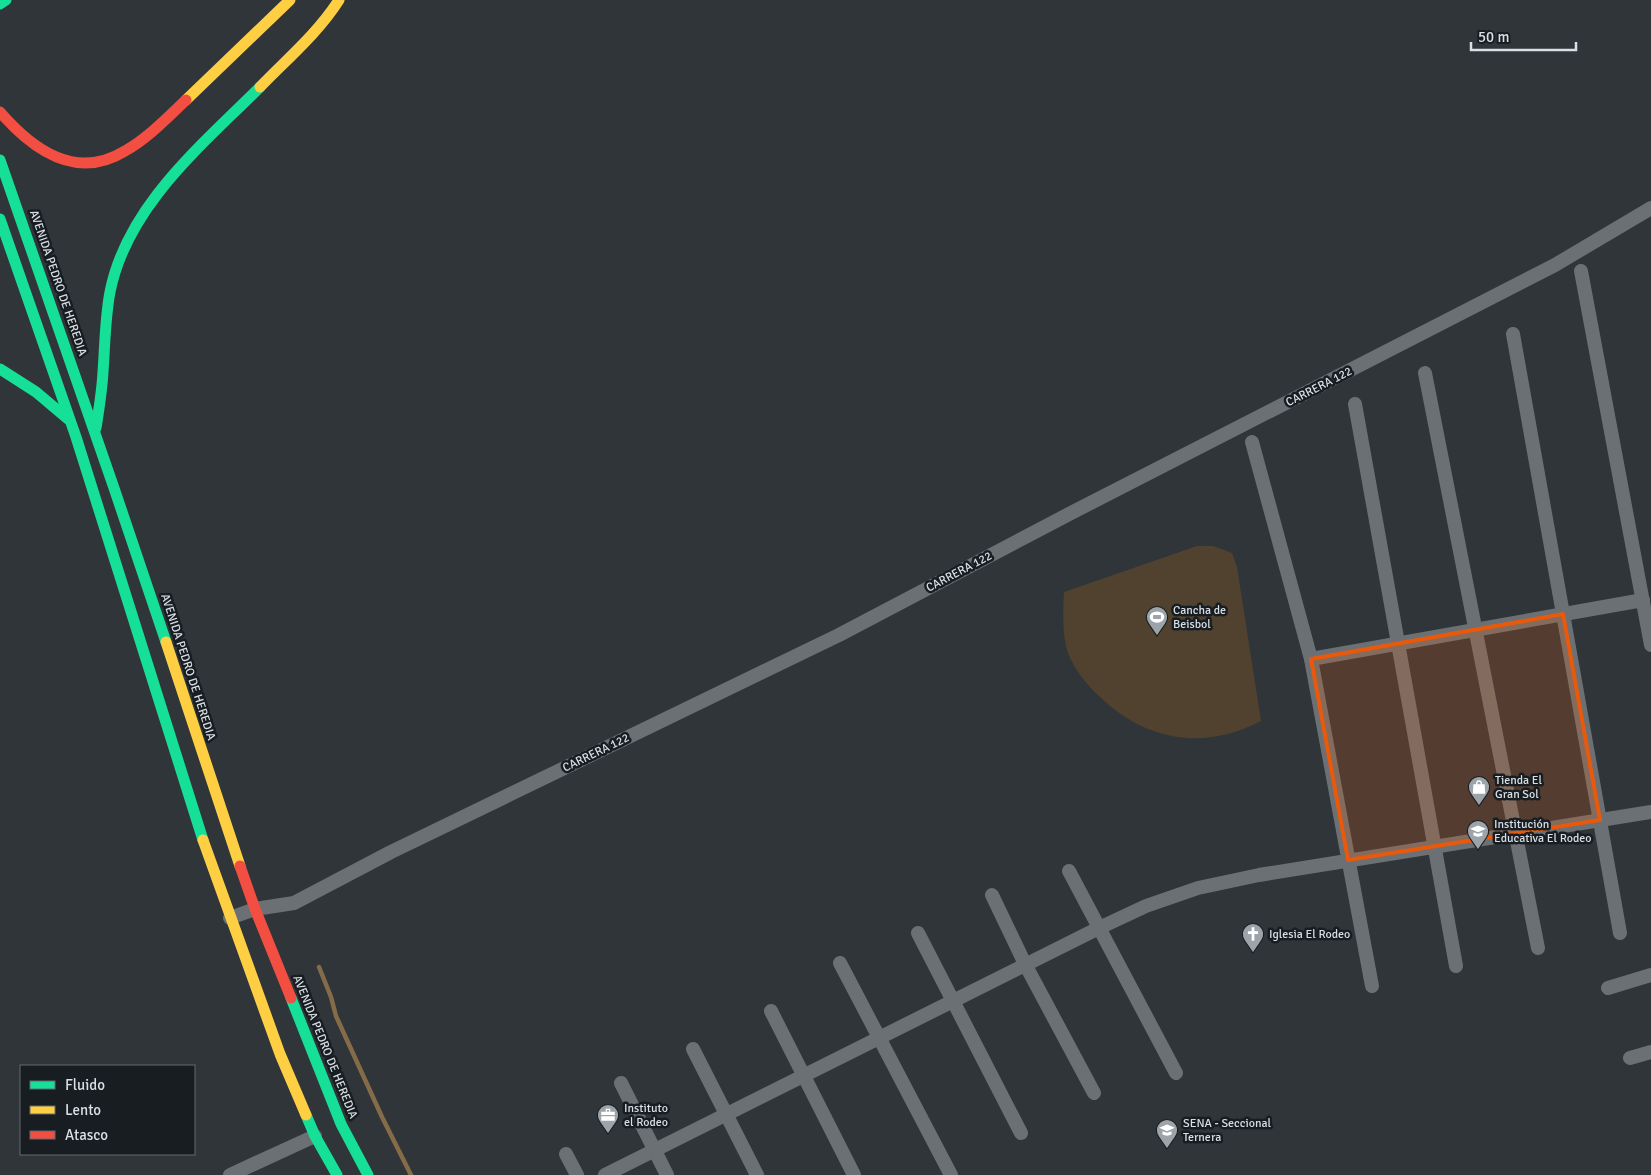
<svg xmlns="http://www.w3.org/2000/svg" width="1651" height="1175" font-family="Signika,sans-serif">
<style>
.green{fill:#50422e}
.lines{fill:none;stroke-linecap:round;stroke-linejoin:round}
.stream{stroke:#846c48;stroke-width:4.5}
.street{stroke:#6b7074;stroke-width:14}
.fast{stroke:#16e098;stroke-width:11}
.slow{stroke:#ffcf43;stroke-width:11}
.jam{stroke:#f24e42;stroke-width:11}
.marked{fill:#e8590c;fill-opacity:0.2;stroke:#e8590c;stroke-width:4;stroke-linejoin:round}
.labels{text-anchor:middle;dominant-baseline:central;stroke-width:5;stroke-linejoin:round;paint-order:stroke}
.street-label{font-size:12px;fill:#d8dfe5;stroke:#181d21}
.poi-label{font-size:12px;fill:#d8dfe5;stroke:#181d21;text-anchor:start}
</style>
<rect width="100%" height="100%" fill="#30353a"/>
<!-- green -->
<path class="green" d="M1197,546H1213L1232,553L1237,567L1261,721C1204,751 1145,741 1099,696C1087,685 1074,669 1068,653C1062,636 1063,609 1064,592Z"/>
<g class="lines">
<!-- stream -->
<polyline class="stream" points="319,967 331,997 336,1016 382,1117 411,1175"/>
<!-- street -->
<g class="street">
<polyline points="1581,271 1651,645"/>
<polyline points="1513,334 1620,933"/>
<polyline points="1425,373 1538,948"/>
<polyline points="1355,404 1456,966"/>
<polyline points="1252,442 1311,659 1372,986"/>
<polyline points="1311,659 1643,600"/>
<polyline points="1069,871 1176,1073"/>
<polyline points="992,895 1025,964 1094,1093"/>
<polyline points="230,918 255,909 294,903 391,852 839,635 1071,513 1555,265 1651,208"/>
<polyline points="918,933 1021,1133"/>
<polyline points="840,963 951,1175"/>
<polyline points="1608,988 1651,975"/>
<polyline points="771,1011 854,1175"/>
<polyline points="693,1049 757,1175"/>
<polyline points="1630,1058 1651,1052"/>
<polyline points="621,1083 667,1175"/>
<polyline points="566,1154 577,1175"/>
<polyline points="230,1175 315,1136"/>
<polyline points="605,1175 1099,928 1146,906 1198,888 1259,875 1651,812"/>
</g>
<!-- fast -->
<g class="fast">
<polyline points="0,4 6,0"/>
<polyline points="0,160 114,488 166,642"/>
<polyline points="0,219 76,437 203,840"/>
<polyline points="0,369 36,392 68,419"/>
<path d="M96,428C99,409 102,391 103,372C105,345 105,318 110,292C127,206 201,146 260,87"/>
<polyline points="291,998 341,1124 368,1175"/>
<polyline points="306,1115 315,1136 337,1175"/>
</g>
<!-- slow -->
<g class="slow">
<path d="M260,87C287,59 318,33 339,0"/>
<polyline points="186,100 290,0"/>
<polyline points="166,642 240,866"/>
<polyline points="203,840 280,1054 306,1115"/>
</g>
<!-- jam -->
<g class="jam">
<path d="M0,112C33,150 76,181 125,151C148,138 167,118 186,100"/>
<polyline points="240,866 255,909 291,998"/>
</g>
</g>
<!-- marked area -->
<path class="marked" d="M1563,614L1600,820L1348,860L1311,659Z"/>
<!-- icons -->
<defs>
<g id="stadium-pin" transform="scale(1.125)"><path d="M0 17L-7.5 6A9.5 9.5 0 1 1 7.5 6Z" fill="#9da4a9" stroke="#181d21"/><path d="M0-5a6.5 5 0 1 0 0 10a6.5 5 0 1 0 0-10ZM-3.5-1.8h7v3.6h-7Z" fill="#fff"/></g>
<g id="shop-pin" transform="scale(1.125)"><path d="M0 17L-7.5 6A9.5 9.5 0 1 1 7.5 6Z" fill="#9da4a9" stroke="#181d21"/><path d="M-5-2.5h2.3a2.7 3.5 0 0 1 5.4 0H5L5.5 6h-11ZM-1.5-2.5h3a1.5 2.3 0 0 0-3 0Z" fill="#fff"/></g>
<g id="school-pin" transform="scale(1.125)"><path d="M0 17L-7.5 6A9.5 9.5 0 1 1 7.5 6Z" fill="#9da4a9" stroke="#181d21"/><path d="M0-5L7-2L0 1L-7-2ZM-4 1L0 2.5L4 1V4Q0 6-4 4Z" fill="#fff"/></g>
<g id="church-pin" transform="scale(1.125)"><path d="M0 17L-7.5 6A9.5 9.5 0 1 1 7.5 6Z" fill="#9da4a9" stroke="#181d21"/><path d="M-1.2-6h2.4v3.5h3.3v2.4h-3.3V6h-2.4V-.1h-3.3v-2.4h3.3Z" fill="#fff"/></g>
<g id="office-pin" transform="scale(1.125)"><path d="M0 17L-7.5 6A9.5 9.5 0 1 1 7.5 6Z" fill="#9da4a9" stroke="#181d21"/><path d="M-6-3h4V-5.5h4V-3h4V5H-6ZM-1-4.5V-3h2v-1.5ZM-6 0V1H6V0Z" fill="#fff"/></g>
<g id="university-pin" transform="scale(1.125)"><path d="M0 17L-7.5 6A9.5 9.5 0 1 1 7.5 6Z" fill="#9da4a9" stroke="#181d21"/><path d="M0-5L7-2L0 1L-7-2ZM-4 1L0 2.5L4 1V4Q0 6-4 4Z" fill="#fff"/></g>
</defs>
<g fill-rule="evenodd">
<use href="#stadium-pin" x="1157" y="617"/>
<use href="#shop-pin" x="1479" y="787"/>
<use href="#school-pin" x="1478" y="831"/>
<use href="#church-pin" x="1253" y="934"/>
<use href="#office-pin" x="608" y="1115"/>
<use href="#university-pin" x="1167" y="1130"/>
</g>
<g class="labels">
<!-- street labels -->
<g class="street-label">
<text transform="translate(58 283) rotate(71)">AVENIDA PEDRO DE HEREDIA</text>
<text transform="translate(1319 387) rotate(-27)">CARRERA 122</text>
<text transform="translate(959 572) rotate(-28)">CARRERA 122</text>
<text transform="translate(188 667) rotate(72)">AVENIDA PEDRO DE HEREDIA</text>
<text transform="translate(596 753) rotate(-26)">CARRERA 122</text>
<text transform="translate(325 1047) rotate(68)">AVENIDA PEDRO DE HEREDIA</text>
</g>
<!-- poi labels -->
<g class="poi-label">
<text x="1173" y="610">Cancha de<tspan x="1173" dy="14">Beisbol</tspan></text>
<text x="1495" y="780">Tienda El<tspan x="1495" dy="14">Gran Sol</tspan></text>
<text x="1494" y="824">Institución<tspan x="1494" dy="14">Educativa El Rodeo</tspan></text>
<text x="1269" y="934">Iglesia El Rodeo</text>
<text x="624" y="1108">Instituto<tspan x="624" dy="14">el Rodeo</tspan></text>
<text x="1183" y="1123">SENA - Seccional<tspan x="1183" dy="14">Ternera</tspan></text>
</g>
</g>
<!-- legend -->
<rect x="20" y="1065" width="175" height="90" fill="#181d21" stroke="#656b6f"/>
<rect x="30" y="1081" width="25" height="8" fill="#16e098" stroke="#656b6f"/>
<text x="65" y="1090" font-size="15" fill="#d8dfe5">Fluido</text>
<rect x="30" y="1106" width="25" height="8" fill="#ffcf43" stroke="#656b6f"/>
<text x="65" y="1115" font-size="15" fill="#d8dfe5">Lento</text>
<rect x="30" y="1131" width="25" height="8" fill="#f24e42" stroke="#656b6f"/>
<text x="65" y="1140" font-size="15" fill="#d8dfe5">Atasco</text>
<!-- scale -->
<path d="M1471 42v8h105v-8" fill="none" stroke="#d8dfe5" stroke-width="2.5"/>
<text x="1478" y="42" font-size="15" fill="#d8dfe5" stroke="#181d21" stroke-width="4" paint-order="stroke">50 m</text>
</svg>
